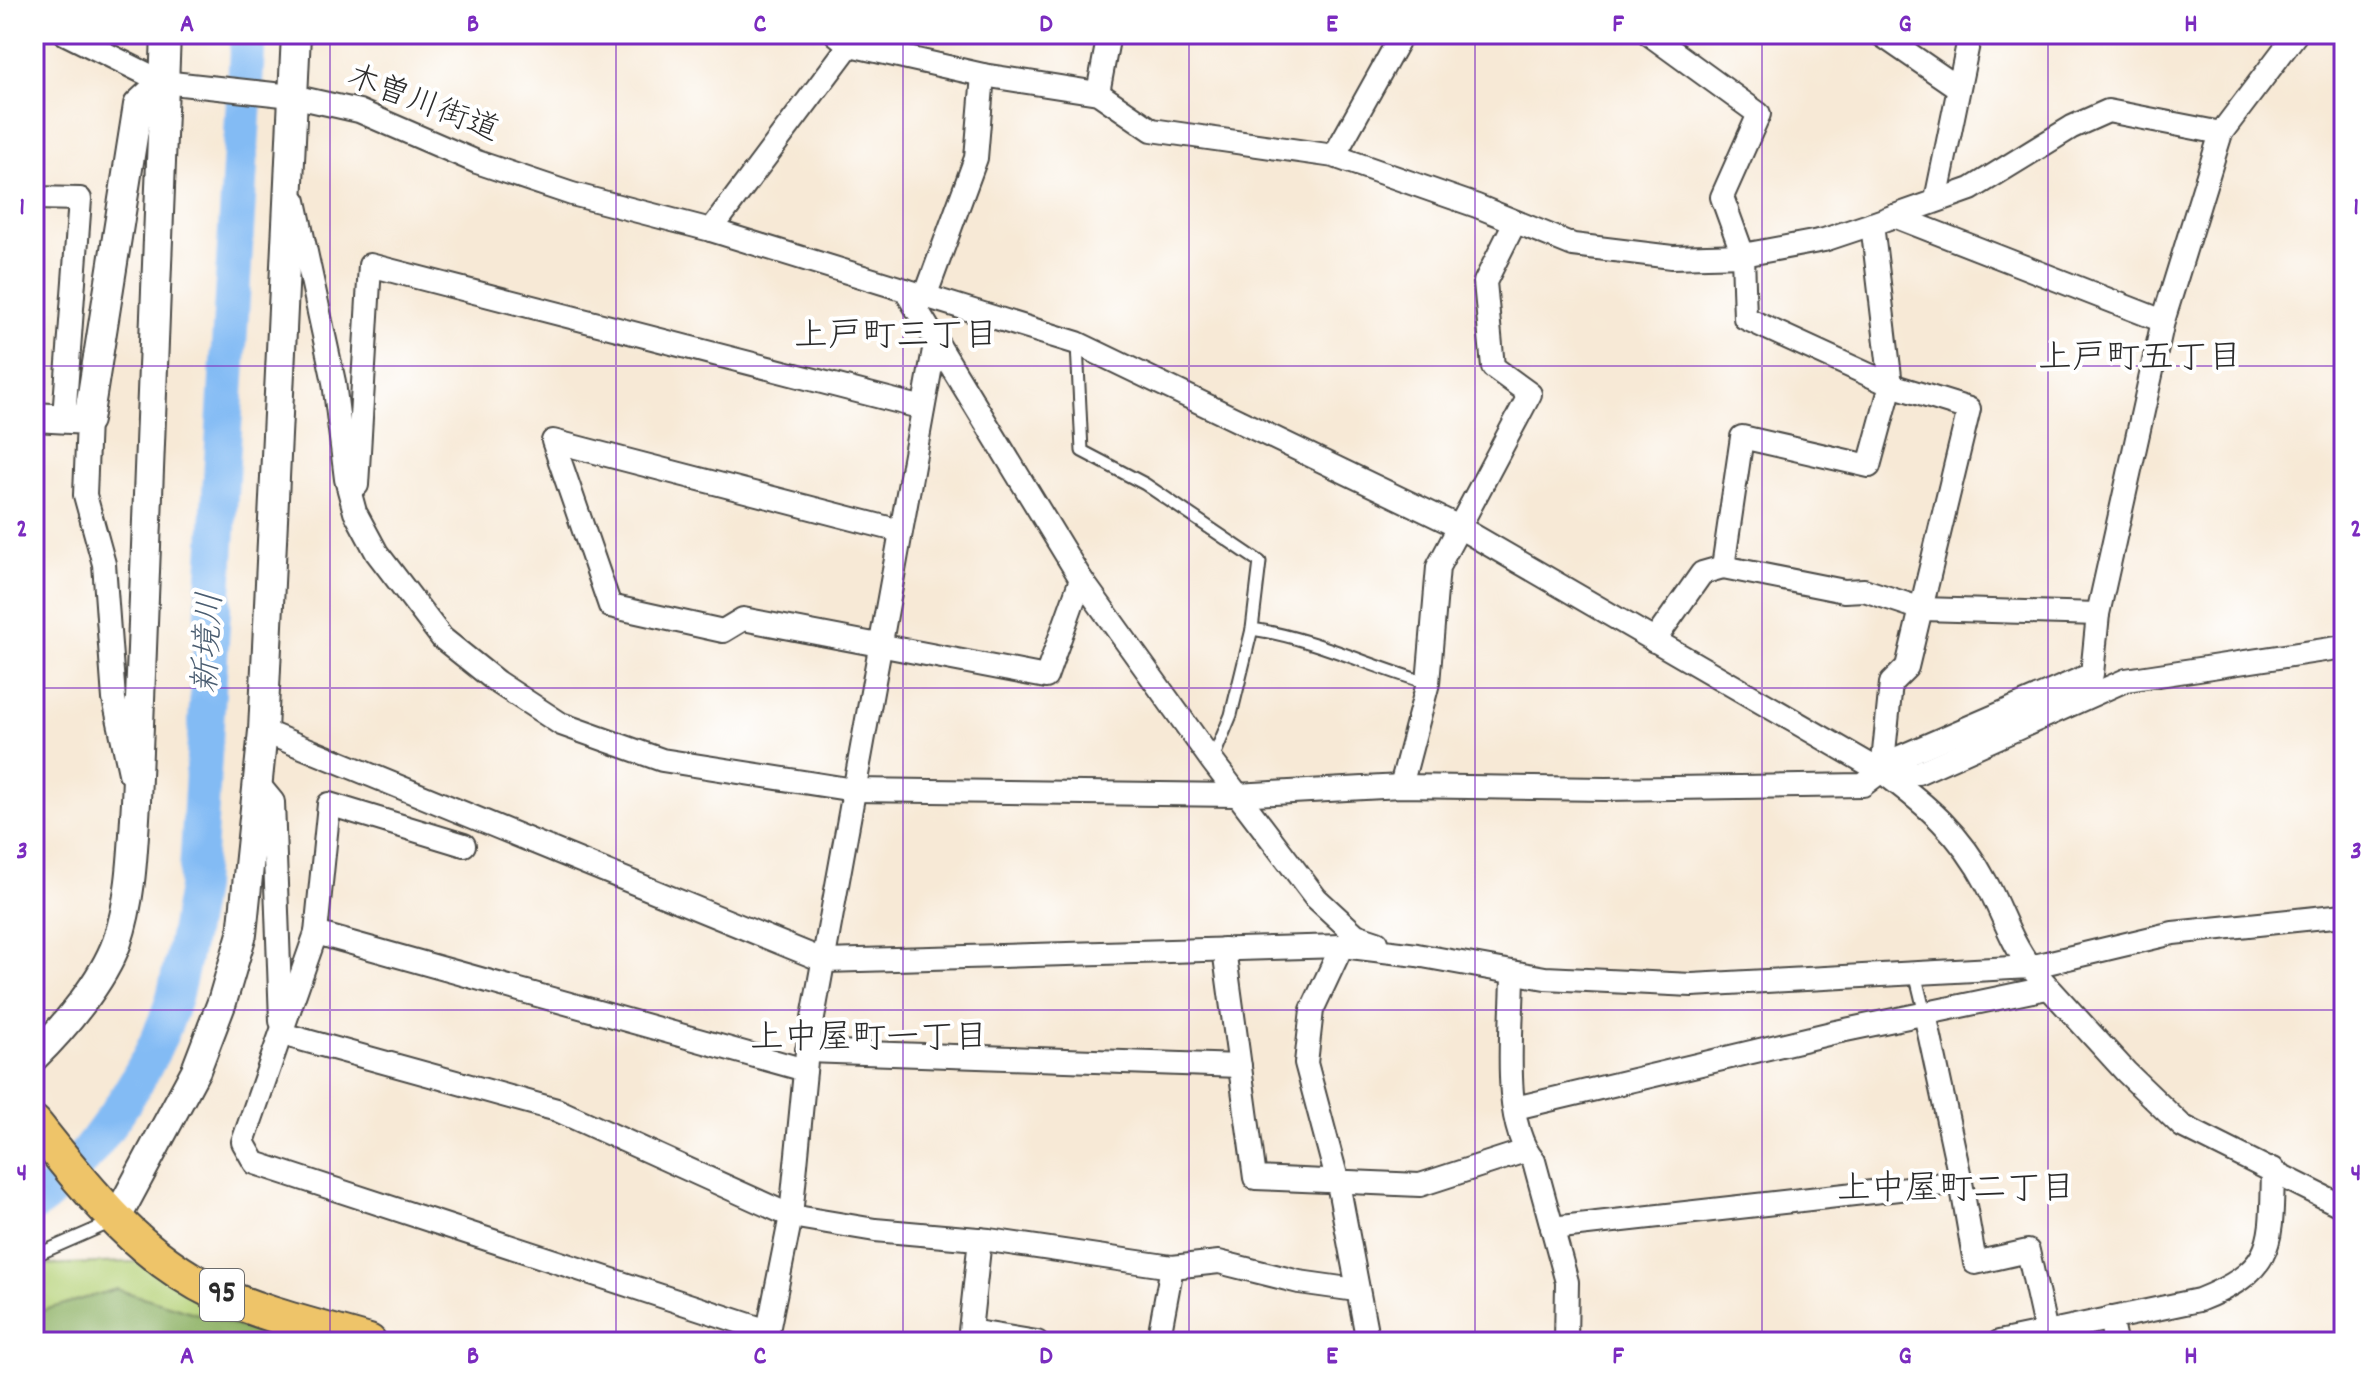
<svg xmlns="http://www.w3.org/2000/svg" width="2378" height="1376" font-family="Dekko,'Klee One',sans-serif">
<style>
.green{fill:#b5d177;stroke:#707e51;stroke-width:2}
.forest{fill:#90b368;stroke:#5e6f4a;stroke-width:2}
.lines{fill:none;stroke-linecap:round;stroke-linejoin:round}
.river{stroke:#83bbf4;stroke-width:36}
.service-casing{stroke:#4a4845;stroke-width:15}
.minor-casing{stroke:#4a4845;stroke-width:26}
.tertiary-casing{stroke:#4a4845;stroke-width:32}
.primary-casing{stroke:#4a4845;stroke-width:38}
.service{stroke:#fff;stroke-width:11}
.minor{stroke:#fff;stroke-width:22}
.tertiary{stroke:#fff;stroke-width:28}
.primary{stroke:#eec469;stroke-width:34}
.grid{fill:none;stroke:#7b2cbf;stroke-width:2;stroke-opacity:0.55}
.labels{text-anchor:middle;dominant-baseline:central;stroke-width:8;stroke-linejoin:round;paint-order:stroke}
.shield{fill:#fff;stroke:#6b6b6b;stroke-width:2}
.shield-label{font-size:30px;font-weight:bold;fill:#2b2b2b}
.street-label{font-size:32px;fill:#2b2b2b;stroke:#fff}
.neighbourhood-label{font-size:34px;fill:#2b2b2b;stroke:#fff}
.water-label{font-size:34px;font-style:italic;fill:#4a5d71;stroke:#fff}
.neatline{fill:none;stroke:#7b2cbf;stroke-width:3}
.grid-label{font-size:26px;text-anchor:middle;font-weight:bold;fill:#7b2cbf}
</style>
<rect width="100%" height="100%" fill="#fff"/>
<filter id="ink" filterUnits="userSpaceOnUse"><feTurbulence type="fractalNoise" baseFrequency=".0125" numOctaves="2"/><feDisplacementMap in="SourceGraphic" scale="16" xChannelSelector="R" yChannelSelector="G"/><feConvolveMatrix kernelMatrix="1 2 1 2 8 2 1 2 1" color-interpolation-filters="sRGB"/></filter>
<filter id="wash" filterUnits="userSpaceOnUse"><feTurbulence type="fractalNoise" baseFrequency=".006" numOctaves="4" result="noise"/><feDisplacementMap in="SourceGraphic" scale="32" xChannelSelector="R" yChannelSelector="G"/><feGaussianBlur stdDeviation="1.8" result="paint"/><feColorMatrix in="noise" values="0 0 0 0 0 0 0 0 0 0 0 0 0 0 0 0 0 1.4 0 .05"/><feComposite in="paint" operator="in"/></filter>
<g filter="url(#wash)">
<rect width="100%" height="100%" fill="#f7e9d6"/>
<!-- green -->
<polygon class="green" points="164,1261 368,1342 34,1342 34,1265"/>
<!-- forest -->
<polygon class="forest" points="116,1289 290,1342 34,1342 34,1313"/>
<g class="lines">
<!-- river -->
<path class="river" d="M34,1204C90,1166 156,1062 174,997C183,961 190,924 196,888L248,34"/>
</g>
</g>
<g filter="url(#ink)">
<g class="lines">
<!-- service casing -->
<g class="service-casing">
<g id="service">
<path d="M1077,344L1082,451L1145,484L1260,562L1252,629C1313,638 1369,666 1428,683"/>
<polyline points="1212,761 1231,715 1252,629"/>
<polyline points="1915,973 1925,1014"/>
<polyline points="34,1256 114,1221"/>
</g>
</g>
<!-- minor casing -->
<g class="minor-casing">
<g id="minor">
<path d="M66,34L163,82L292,96L359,111L477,162L572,194L711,230L1077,343L1457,526L1882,772C1927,805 1960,833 1987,884C2002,912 2011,942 2030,967L2173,933L2344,915"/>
<polyline points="836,34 850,45 983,75 1098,93 1152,130 1334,156 1477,206 1573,245 1672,257 1743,255 1824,240 1872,224 1971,189 2072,127 2108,111 2221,133"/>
<polyline points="1649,34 1759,114 1722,197 1743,255 1745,318 1891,385 1869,466 1742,437 1723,567 1702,573 1654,641"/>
<polyline points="1880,34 1957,87"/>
<polyline points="1098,93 1109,34"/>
<polyline points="1334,156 1402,34"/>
<polyline points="34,198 80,199 64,418"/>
<polyline points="1936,200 1970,34"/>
<polyline points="295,201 334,382 346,479 355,512 377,553 442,638 497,682 561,724 662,760 854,790 1236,795 1401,786 1606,789 1863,785 1900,757 2092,674 2098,614 2163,321 2221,133 2296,34"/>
<polyline points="1894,216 2163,321"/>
<polyline points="1872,224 1891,385 1969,409 1907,667 1891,683 1882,772"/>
<polyline points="711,230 857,35"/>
<polyline points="905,290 1081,579 1212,761 1316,898 1356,935 1377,942"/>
<polyline points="926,294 976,158 983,75"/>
<polyline points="88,420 85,495 104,564 114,699 130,773"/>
<polyline points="357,485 370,265 923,408"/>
<polyline points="900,531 553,441 610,606 723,631 743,619 1046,677 1081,579"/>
<polyline points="1723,567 1844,591 1864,590 1922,609 2098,614"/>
<polyline points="263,731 825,961 1342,946 1417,955 1545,978 1692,985 2030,967 2126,1072 2182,1126 2344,1207"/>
<polyline points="1882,772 1918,773 2126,680 2344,647"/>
<polyline points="259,785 273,802 281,1021"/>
<polyline points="1401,786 1428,683 1438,567 1530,394 1493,367 1485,282 1515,222"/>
<polyline points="464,845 329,804 316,933 243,1142 255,1163 768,1331 791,1216 807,1051 935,344"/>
<polyline points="316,933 805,1070"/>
<polyline points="1342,946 1312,1010 1306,1063 1338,1183 1368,1342"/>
<polyline points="1224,949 1255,1178 1420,1185 1525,1151"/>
<path d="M1513,973C1513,1023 1500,1123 1534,1161L1567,1282L1566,1342"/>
<polyline points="1925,1014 1961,1182"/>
<polyline points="282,1034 557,1110 791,1216 875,1230 989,1240 1172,1267 1219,1262 1299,1282 1356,1290"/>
<polyline points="807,1051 1240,1066"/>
<polyline points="1515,1108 1836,1032 2047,988"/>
<polyline points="1552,1228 1961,1182 1975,1263 2028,1251 2046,1332"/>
<polyline points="980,1239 970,1331 1037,1342"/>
<polyline points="2110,1318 2115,1342"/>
<polyline points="1158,1342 1172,1267"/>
<path d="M1999,1342L2199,1300C2277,1269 2271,1244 2273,1169"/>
</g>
</g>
<!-- tertiary casing -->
<g class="tertiary-casing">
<g id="tertiary">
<polyline points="34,417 88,420 138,105 163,82"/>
<path d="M34,1057C63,1029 103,981 117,942C132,898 133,848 136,802L166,34"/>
<polyline points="115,1221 196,1070 222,1002 242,934 263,731 296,34"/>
</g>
</g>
<!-- primary casing -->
<g class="primary-casing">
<path id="primary" d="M34,1123C87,1189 138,1256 216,1293C264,1315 318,1327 369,1342"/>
</g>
<!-- service -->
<use href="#service" class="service"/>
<!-- minor -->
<use href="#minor" class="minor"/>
<!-- tertiary -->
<use href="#tertiary" class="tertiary"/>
<!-- primary -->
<use href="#primary" class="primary"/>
</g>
</g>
<!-- grid -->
<path class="grid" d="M330,34V1342M616,34V1342M903,34V1342M1189,34V1342M1475,34V1342M1762,34V1342M2048,34V1342M34,366H2344M34,688H2344M34,1010H2344"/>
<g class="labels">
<!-- shield labels -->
<rect class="shield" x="200" y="1269" width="44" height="52" rx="6"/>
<g class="shield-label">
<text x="222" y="1295">95</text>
</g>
<!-- street labels -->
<g class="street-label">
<text transform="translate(422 106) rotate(21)">木曽川街道</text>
</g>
<!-- neighbourhood labels -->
<g class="neighbourhood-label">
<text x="896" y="338">上戸町三丁目</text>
<text x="2140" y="360">上戸町五丁目</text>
<text x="869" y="1040">上中屋町一丁目</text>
<text x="1956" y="1191">上中屋町二丁目</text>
</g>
<!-- water labels -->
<g class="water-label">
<text transform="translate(211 643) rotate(-87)">新境川</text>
</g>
</g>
<!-- margin -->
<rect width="2378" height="1376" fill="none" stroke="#fff" stroke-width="88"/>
<rect x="44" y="44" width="2290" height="1288" class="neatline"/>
<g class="grid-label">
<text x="187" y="31">A</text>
<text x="473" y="31">B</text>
<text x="760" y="31">C</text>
<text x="1046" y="31">D</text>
<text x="1332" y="31">E</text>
<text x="1618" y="31">F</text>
<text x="1905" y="31">G</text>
<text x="2191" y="31">H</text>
<text x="22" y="214">1</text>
<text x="2356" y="214">1</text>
<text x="22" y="536">2</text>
<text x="2356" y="536">2</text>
<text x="22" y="858">3</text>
<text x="2356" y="858">3</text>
<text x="22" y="1180">4</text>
<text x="2356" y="1180">4</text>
<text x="187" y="1363">A</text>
<text x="473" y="1363">B</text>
<text x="760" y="1363">C</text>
<text x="1046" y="1363">D</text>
<text x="1332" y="1363">E</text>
<text x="1618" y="1363">F</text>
<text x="1905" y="1363">G</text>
<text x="2191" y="1363">H</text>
</g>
</svg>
